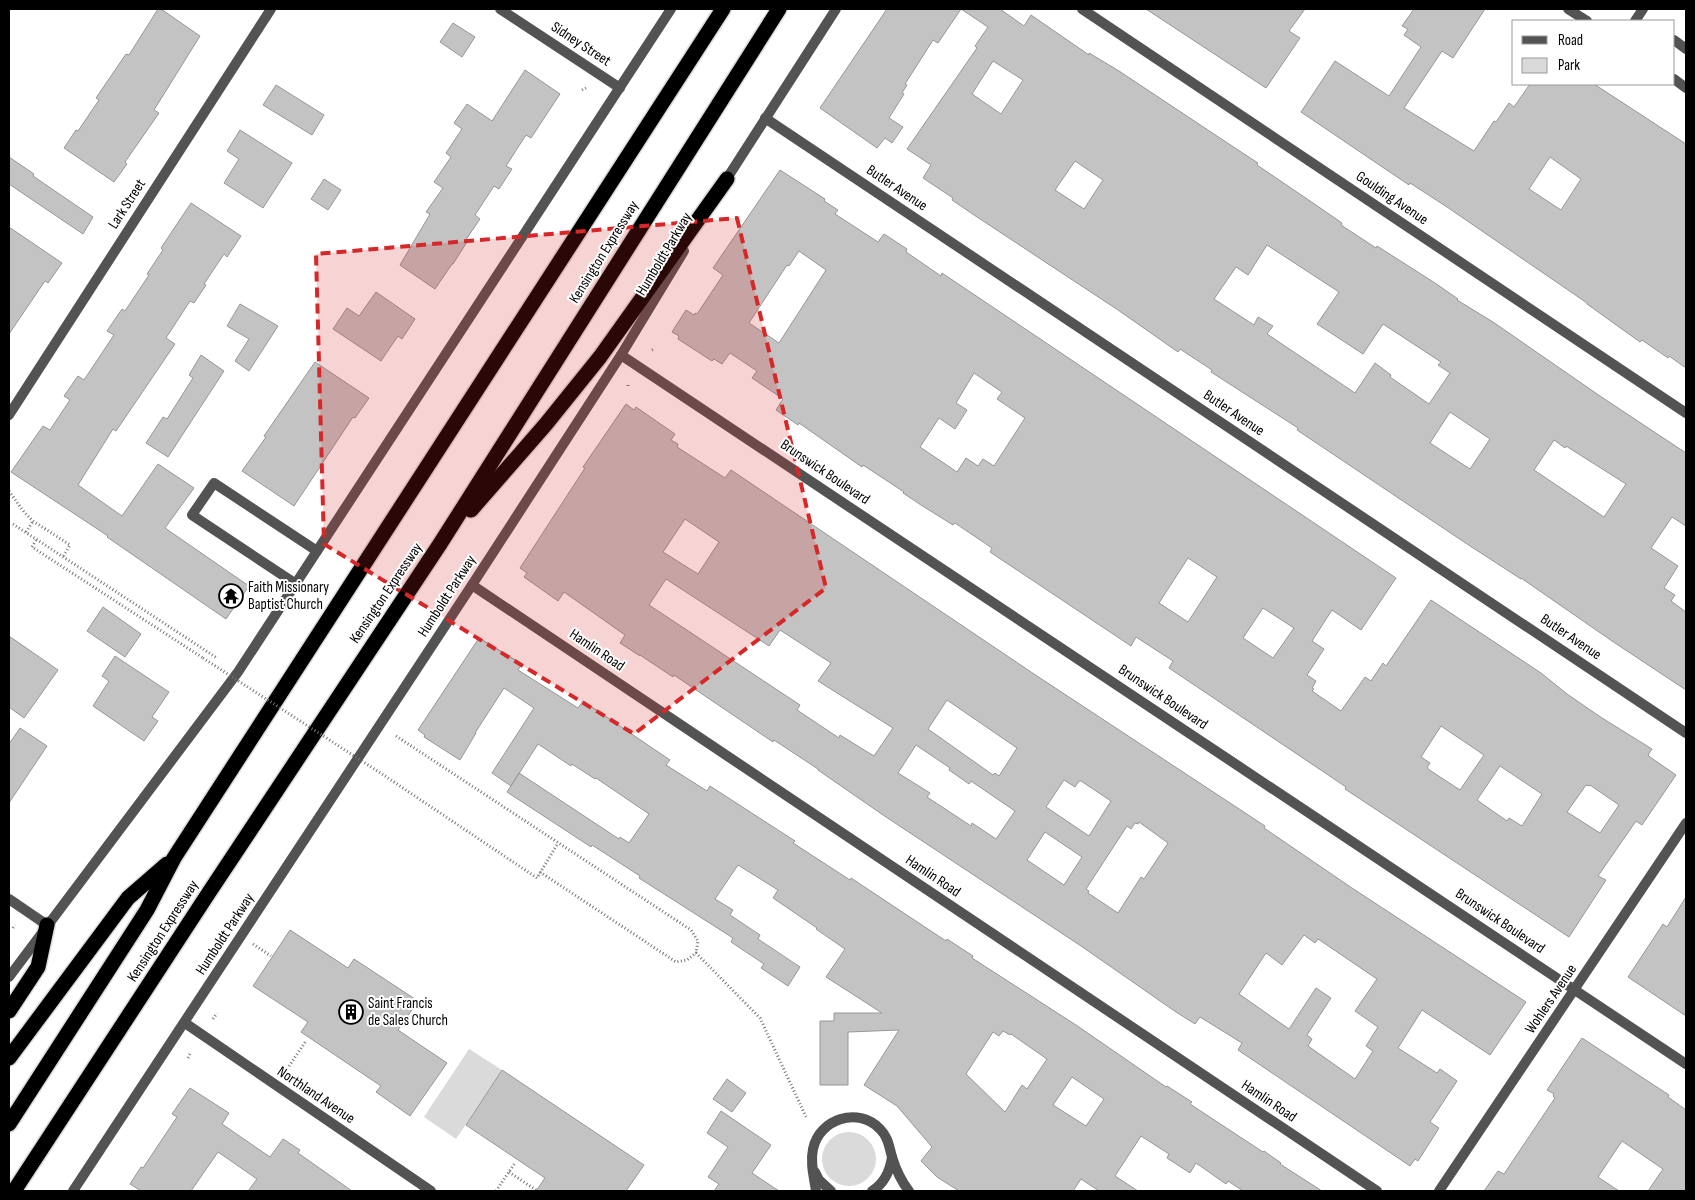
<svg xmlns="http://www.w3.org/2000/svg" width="1695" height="1200" font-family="'Sofia Sans Condensed',sans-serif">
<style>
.green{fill:#dadada}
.building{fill:#c3c3c3;stroke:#979797;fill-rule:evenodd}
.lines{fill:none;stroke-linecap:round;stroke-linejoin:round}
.motorway-casing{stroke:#dbdbdb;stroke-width:18}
.path{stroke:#757575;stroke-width:3;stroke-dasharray:1 2.5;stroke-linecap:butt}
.service{stroke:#535353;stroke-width:10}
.minor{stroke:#535353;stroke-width:10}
.tertiary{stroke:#535353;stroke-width:10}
.motorway{stroke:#000;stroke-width:15}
.path-bridge{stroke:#757575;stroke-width:3;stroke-dasharray:1 2.5;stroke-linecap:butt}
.marked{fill:#d62828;fill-opacity:0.2;stroke:#d62828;stroke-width:4;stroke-dasharray:10 6;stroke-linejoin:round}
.labels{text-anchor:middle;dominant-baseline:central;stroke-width:4;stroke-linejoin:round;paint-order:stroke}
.street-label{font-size:15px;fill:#000;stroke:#fff}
.poi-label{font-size:15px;fill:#000;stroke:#fff;text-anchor:start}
</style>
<rect width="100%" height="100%" fill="#fff"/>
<!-- green -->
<g class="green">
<polygon points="469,1049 502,1070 456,1139 424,1117"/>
<circle cx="849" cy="1159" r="27"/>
</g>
<!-- building -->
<g class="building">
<polygon points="158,9 161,9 200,36 154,110 159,113 125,162 127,164 114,182 64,148 76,130 78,131 99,100 96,98 126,54 129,55"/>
<path d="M887,9H1000L1024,26L1031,15L1089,55V53L1119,71L1235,148L1258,163L1257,165L1313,203L1342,223L1341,225L1376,248L1377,246L1435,283L1458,299L1457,300L1493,322L1600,396L1686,453V526L1672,517L1651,548L1678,566L1664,588L1675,595L1671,601L1686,612V690L1612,641L1521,578V579L1467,544L1297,430L1298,428L1211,372L1212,370L1180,349L1178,352L1118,310L974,215L952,200L953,198L923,178L931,165L907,149L977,48L975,46L988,27L961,9L938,43L933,40L905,84L907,85L902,93L904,94L889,118L903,127L892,143L885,138L877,148L820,108ZM993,61L1023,80L1001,114L972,94ZM1075,161L1103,180L1084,209L1055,190ZM1267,245L1339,292L1317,324L1334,335L1363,354L1383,324L1441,362L1438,365L1450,373L1429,404L1390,377L1391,375L1375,363L1355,393L1267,334L1273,326L1258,317L1254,325L1214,299L1236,267L1248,275ZM1450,412L1490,439L1470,469L1430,443ZM1554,440L1565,448L1566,446L1626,484L1604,517L1534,470Z"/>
<polygon points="1146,9 1305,9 1289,31 1300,38 1266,88"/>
<path d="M1414,9H1485L1453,58L1442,51L1404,108L1474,151L1494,121L1496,122L1509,103L1514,107L1530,84H1594L1686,144V368L1669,356L1668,358L1642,340L1640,342L1587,304V303L1447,207L1410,183L1409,185L1301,112L1335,61L1389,96L1421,47L1404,35L1408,29L1402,26ZM1550,157L1581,179L1561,210L1529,189Z"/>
<polygon points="453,23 475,37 462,57 440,42"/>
<polygon points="525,70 560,94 531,138 526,135 506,166 512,169 499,189 494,186 475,215 480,219 465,241 467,242 453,264 452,264 435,289 400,265 430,214 426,212 443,188 434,182 451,157 446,153 462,129 454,123 467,104 492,121"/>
<polygon points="276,85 324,115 312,135 263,105"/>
<polygon points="240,130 292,163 263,208 224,183 239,159 227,151"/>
<polygon points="9,157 34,174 33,176 93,217 83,234 9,184"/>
<path d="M780,170L825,199L824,201L838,210L835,214L878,242L884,234L907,249L906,252L941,276L942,273L1396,578L1361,630L1332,610L1312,641L1324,649L1307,675L1316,681L1312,688L1314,689L1312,691L1341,711L1365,677L1371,681L1383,663L1386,666L1431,600L1541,673L1567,694L1602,718L1652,749L1648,755L1650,757L1676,775L1642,825L1636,821L1598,876L1606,880L1569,937L1345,789L1346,787L1169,668L1173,661L1136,637L1131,646L990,552L992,548L955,523L953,525L921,505L903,493L904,492L863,465L862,467L799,423L798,425L776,410L783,399L752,378L757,371L730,353L722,364L714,359L712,361L678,339L679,336L672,332L686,310L694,315L695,313L697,314L723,275L713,268ZM799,251L826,270L779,343L749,323L787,265L789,266ZM974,373L1002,392L997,399L1025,418L994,466L983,459L978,466L966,458L957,472L920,447L939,418L955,429L967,410L956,403ZM1188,558L1217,577L1188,622L1159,603ZM1263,608L1294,628L1273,658L1243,638ZM1441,726L1484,755L1460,790L1431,771L1427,768L1430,763L1421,757ZM1500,766L1542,794L1522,826L1509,818L1507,821L1477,800ZM1586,785L1589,786L1590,785L1619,805L1600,833L1567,812Z"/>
<polygon points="324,179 341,190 328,210 311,199"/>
<polygon points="191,203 241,236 227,257 224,254 204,284 206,285 194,303 190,301 166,338 175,344 116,431 113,429 78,485 122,516 158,464 194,488 165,528 249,586 226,619 107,537 108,536 11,472 43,426 50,430 70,400 64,396 78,376 84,380 114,335 107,331 122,309 125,311 149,275 147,274 163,250 161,248"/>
<polygon points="9,227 62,263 48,283 45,281 9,334"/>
<polygon points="376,292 415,319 402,339 398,336 381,361 333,329 347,308 359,316"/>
<polygon points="240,304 278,326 249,371 235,361 249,339 227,326"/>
<polygon points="201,355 224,371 168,457 146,443 163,417 167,419 193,378 189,375"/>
<polygon points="315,362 369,398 355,418 353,417 294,506 242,471 266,437 264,436"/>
<path d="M626,404L634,410L636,407L675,434L671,440L678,444L677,447L725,478L731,470L1034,674L1265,826L1264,828L1352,888L1526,1002L1490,1055L1422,1010L1398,1048L1437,1073L1440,1069L1457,1081L1430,1122L1439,1128L1418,1161L1415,1159L1410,1166L1238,1050L1242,1043L1200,1017L1195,1024L1176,1012L1081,946L883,815L818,770V769L774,740L773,742L674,675L673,677L640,655V656L620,643L625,635L564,592L558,601L524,577L527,573L520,568L585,468L583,467ZM685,519L719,542L698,574L663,552ZM666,579L769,646L780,630L831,663L818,681L893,728L874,756L840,735L839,738L797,710L800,705L649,605ZM947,700L1017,748L999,776L995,773L993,775L928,729ZM916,745L950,768L949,770L969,784L971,781L1015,811L996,839L972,823L971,826L927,797L930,793L898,773ZM1064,780L1075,787L1079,781H1081L1111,801L1089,836L1046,807ZM1139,822L1168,843L1144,879L1141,877L1118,913L1088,893L1089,891L1086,889L1127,826L1131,829L1135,823L1138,824ZM1045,832L1082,857L1064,885L1027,860ZM1304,935L1315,943L1318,939L1377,979L1355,1011L1378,1027L1366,1046L1373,1051L1355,1079L1308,1046L1312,1039L1307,1035L1331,998L1316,988L1289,1029L1239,994L1266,953L1282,965Z"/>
<polygon points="103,607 141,634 125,657 87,631"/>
<polygon points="9,636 58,670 24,718 9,707"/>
<path d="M479,638L522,664L518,670L578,708L583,701L670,760L666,765L707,791L710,786L795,841L793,843L850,880L851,878L946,941L947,939L973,956L972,958L1076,1025L1166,1087L1167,1086L1192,1102L1190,1104L1263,1152L1264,1151L1281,1163L1280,1164L1322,1191H1243L1228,1181L1226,1184L1196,1163L1190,1173L1167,1158L1169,1154L1141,1136L1115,1176L1138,1191H1099L1081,1179L1073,1191H959L937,1177L921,1161L932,1147L897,1106L864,1085L899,1030L848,1032V1085H820V1021H834V1013H882L826,977L845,949L816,929L817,928L773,898L778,890L738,865L715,899L733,910L730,915L760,935L758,939L800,967L788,986L761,968L764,964L731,942L733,938L639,878L640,876L592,845L591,847L507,792L519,773L619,839L620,837L629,843L649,814L596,778L595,779L572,764L571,766L538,744L511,786L492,773L534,708L504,688L475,733H476L460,760L424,737L425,735L418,730ZM1003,1031L1010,1035L1011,1034L1047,1059L1027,1089L1022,1085L1005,1112L966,1074L993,1032L999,1036ZM1072,1077L1104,1099L1086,1126L1053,1105Z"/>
<polygon points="115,656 169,692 152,717 158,721 144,741 93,706 109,681 102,676"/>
<polygon points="20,728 47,746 9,803 9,744"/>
<polygon points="1686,897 1686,1016 1628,977 1663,924 1667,927"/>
<polygon points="290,930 348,968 354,959 418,1001 398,1030 447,1063 410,1116 376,1092 381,1086 301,1032 308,1022 253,986"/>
<polygon points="1582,1038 1669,1095 1668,1097 1686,1110 1686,1191 1648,1191 1663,1169 1622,1141 1598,1177 1619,1191 1484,1191 1498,1171 1504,1174 1555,1098 1553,1096 1554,1094 1547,1090"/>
<polygon points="502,1070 644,1165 626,1191 536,1191 545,1178 466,1125"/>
<polygon points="727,1079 746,1093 732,1112 713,1099"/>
<polygon points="190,1088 229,1113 222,1124 270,1157 283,1139 300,1150 298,1153 352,1191 248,1191 257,1179 218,1152 191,1191 141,1191 130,1184 141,1167 143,1168 177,1117 172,1114"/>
<polygon points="721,1111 771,1145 752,1173 779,1191 714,1191 719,1184 708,1177 728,1147 707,1133"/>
</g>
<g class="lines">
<!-- motorway casing -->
<g class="motorway-casing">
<g id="motorway">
<polyline points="471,510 546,424 600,357 727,179"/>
<polyline points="9,1011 38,967 47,925"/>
<polyline points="9,1058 128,898 167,864"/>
<polyline points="9,1124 147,910 174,858 723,9"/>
<polyline points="14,1191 206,897 440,544 779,9"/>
</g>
</g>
<!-- path -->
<g class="path">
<polyline points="582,90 586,88"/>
<polyline points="652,350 654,349"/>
<polyline points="628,386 628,383"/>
<polyline points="9,491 24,512 33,521 70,545 63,557"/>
<polyline points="13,524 217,658"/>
<polyline points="26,532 33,521"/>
<polyline points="36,540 32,547 203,658"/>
<polyline points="396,736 691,930 698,941 696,953"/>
<polyline points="385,776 537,878 558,843"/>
<polyline points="540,872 676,962 687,960 696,953 760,1018 807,1119"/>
<polyline points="13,928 15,925"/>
<polyline points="253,944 271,956"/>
<polyline points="213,1019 217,1013"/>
<polyline points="188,1058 191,1052"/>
<polyline points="285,1072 306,1041"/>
<polyline points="509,1172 536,1190"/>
<polyline points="496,1191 515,1163"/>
</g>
<!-- service -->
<g class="service">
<polyline points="1635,21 1643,9"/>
<polyline points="1674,40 1686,49"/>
<polyline points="296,584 192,515 214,483 317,551"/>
</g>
<!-- minor -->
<g class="minor">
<polyline points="500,9 620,88"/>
<polyline points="1082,9 1686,413"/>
<polyline points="765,118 1686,733"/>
<polyline points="621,355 1686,1064"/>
<polyline points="9,415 271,9"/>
<polyline points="472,585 1377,1191"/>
<polyline points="9,899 47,925"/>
<polyline points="185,1023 431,1191"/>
<polyline points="815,1172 819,1180 831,1191"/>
<path d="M816,1191C814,1177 810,1163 813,1149C819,1119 858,1106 880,1129C888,1137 889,1146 892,1157C896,1170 901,1181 909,1191"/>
<path d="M872,1191C885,1183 890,1171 892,1157"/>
<polyline points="1439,1191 1686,823"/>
</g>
<!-- tertiary -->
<g class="tertiary">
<polyline points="1568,9 1587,21"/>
<polyline points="1674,79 1686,88"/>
<polyline points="724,183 836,9"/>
<polyline points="9,977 238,672 671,9"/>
<polyline points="73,1191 472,585 621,355 684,251"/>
</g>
<!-- motorway -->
<use href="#motorway" class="motorway"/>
<!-- path-bridge -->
<polyline class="path-bridge" points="203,658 385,776"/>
</g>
<!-- marked area -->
<path class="marked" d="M737,218L826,588L634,734L324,544L316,254Z"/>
<!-- icons -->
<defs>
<g id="temple-ring" transform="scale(1.25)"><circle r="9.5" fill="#fff" stroke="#000" stroke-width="1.5"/><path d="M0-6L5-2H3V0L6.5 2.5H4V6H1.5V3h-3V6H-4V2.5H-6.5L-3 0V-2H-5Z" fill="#000"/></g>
<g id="building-ring" transform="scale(1.25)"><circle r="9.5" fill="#fff" stroke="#000" stroke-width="1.5"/><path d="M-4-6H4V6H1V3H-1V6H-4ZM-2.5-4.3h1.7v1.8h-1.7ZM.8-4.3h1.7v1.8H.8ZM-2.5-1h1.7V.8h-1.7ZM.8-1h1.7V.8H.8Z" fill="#000"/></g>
</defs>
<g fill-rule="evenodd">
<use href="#temple-ring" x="231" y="596"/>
<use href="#building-ring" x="351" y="1012"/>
</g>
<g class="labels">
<!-- street labels -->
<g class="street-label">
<text transform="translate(581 44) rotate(33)">Sidney Street</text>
<text transform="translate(897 188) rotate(34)">Butler Avenue</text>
<text transform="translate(1392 198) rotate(34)">Goulding Avenue</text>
<text transform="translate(127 204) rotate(-57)">Lark Street</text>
<text transform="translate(604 252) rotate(-58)">Kensington Expressway</text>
<text transform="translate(664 254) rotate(-59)">Humboldt Parkway</text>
<text transform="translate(1234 413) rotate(34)">Butler Avenue</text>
<text transform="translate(825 472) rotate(34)">Brunswick Boulevard</text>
<text transform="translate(386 593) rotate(-56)">Kensington Expressway</text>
<text transform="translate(447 596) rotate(-57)">Humboldt Parkway</text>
<text transform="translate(1571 637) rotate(34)">Butler Avenue</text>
<text transform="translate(597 650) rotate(34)">Hamlin Road</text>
<text transform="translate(1163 697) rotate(34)">Brunswick Boulevard</text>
<text transform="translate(933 876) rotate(34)">Hamlin Road</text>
<text transform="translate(1500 921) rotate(34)">Brunswick Boulevard</text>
<text transform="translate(163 931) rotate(-57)">Kensington Expressway</text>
<text transform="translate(225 934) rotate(-57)">Humboldt Parkway</text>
<text transform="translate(1551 999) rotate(-56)">Wohlers Avenue</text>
<text transform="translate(316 1095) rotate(34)">Northland Avenue</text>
<text transform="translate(1269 1101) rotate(34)">Hamlin Road</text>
</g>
<!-- poi labels -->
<g class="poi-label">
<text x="248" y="587">Faith Missionary<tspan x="248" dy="17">Baptist Church</tspan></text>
<text x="368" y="1003">Saint Francis<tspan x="368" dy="17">de Sales Church</tspan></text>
</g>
</g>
<!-- border -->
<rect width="1695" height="1200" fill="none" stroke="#000000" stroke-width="20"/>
<!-- legend -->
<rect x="1512" y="20" width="162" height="65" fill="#ffffff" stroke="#999999"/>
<rect x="1522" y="36" width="25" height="8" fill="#535353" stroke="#999999"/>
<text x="1558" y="45" font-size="15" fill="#000000">Road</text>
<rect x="1522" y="58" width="25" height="15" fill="#dadada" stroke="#999999"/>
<text x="1558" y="70" font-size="15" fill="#000000">Park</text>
</svg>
